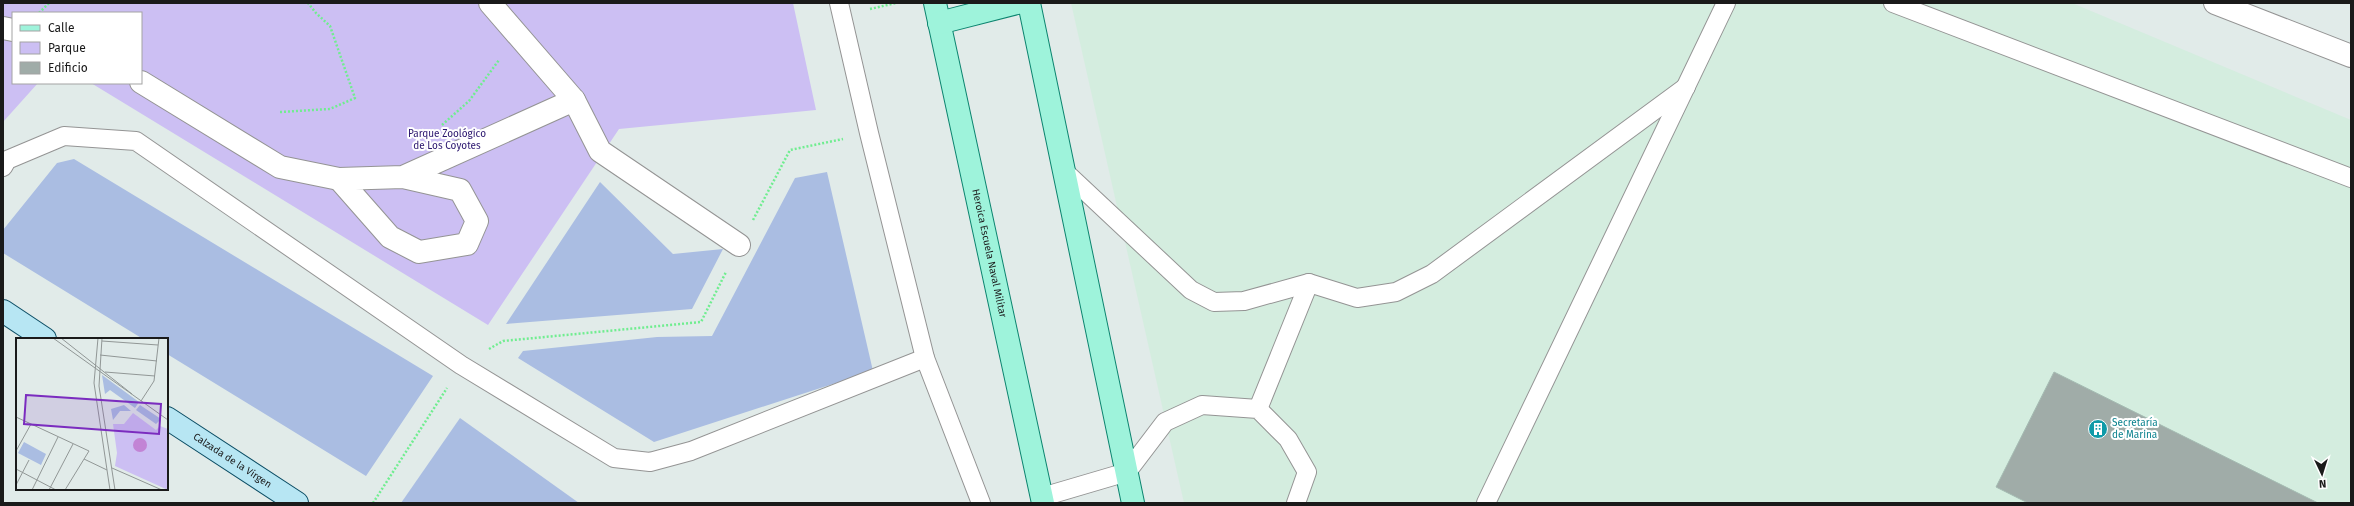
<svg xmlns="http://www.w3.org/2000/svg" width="2354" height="506" font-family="'Fira Sans',sans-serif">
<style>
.military{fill:#d4eddf}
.grass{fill:#aabde2}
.park{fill:#ccbff3}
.building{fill:#a0aca8;stroke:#a4bbb2}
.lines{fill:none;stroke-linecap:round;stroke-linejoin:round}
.lane-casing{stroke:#949494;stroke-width:20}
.street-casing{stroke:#949494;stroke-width:24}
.secondary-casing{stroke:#0d4e65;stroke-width:24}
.primary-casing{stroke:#0c846f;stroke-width:24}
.path{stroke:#70ed90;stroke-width:2.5;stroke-dasharray:2 2;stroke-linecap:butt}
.lane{stroke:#fff;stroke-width:18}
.street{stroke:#fff;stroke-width:22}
.secondary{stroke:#b7e6f3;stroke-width:22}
.primary{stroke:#9ef3db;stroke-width:22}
.labels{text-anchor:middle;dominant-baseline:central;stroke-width:4;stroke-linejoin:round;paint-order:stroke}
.park-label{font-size:10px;fill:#29146d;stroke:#fff}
.street-label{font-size:10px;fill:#1a1a1a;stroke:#fff}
.culture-label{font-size:10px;fill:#0d838f;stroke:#fff;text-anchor:start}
.inset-road{fill:none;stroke:#919796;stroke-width:1}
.view{fill:#7b2cbf;fill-opacity:0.15;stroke:#7b2cbf;stroke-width:2}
.inset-edge{fill:none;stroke:#1a1a1a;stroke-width:2}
</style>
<rect width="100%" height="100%" fill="#e1ebe9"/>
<!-- military -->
<polygon class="military" points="1071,3 2072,3 2351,120 2351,503 1184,503"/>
<!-- grass -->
<g class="grass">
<polygon points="74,159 433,376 366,476 167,354 167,339 143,339 3,253 3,230 57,163"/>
<polygon points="827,172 873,371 654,442 518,358 523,351 657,337 712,336 795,178"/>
<polygon points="600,182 673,254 723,249 692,309 506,324"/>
<polygon points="460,418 579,503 401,503"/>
</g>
<!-- park -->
<polygon class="park" points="3,3 793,3 816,110 619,129 488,325 91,83 141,83 141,13 13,13 13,83 38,83 3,122"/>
<!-- building -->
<polygon class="building" points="2054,372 2318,503 2028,503 1996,487"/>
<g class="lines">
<!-- lane casing -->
<g class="lane-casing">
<g id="lane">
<polyline points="839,3 869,133 925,358 981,503"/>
<polyline points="1893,3 2351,178"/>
<polyline points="3,167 7,160 64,136 136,141 461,365 614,458 650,462 691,451 925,358"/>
<polyline points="1064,171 1191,290 1214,302 1244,301 1309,283 1357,298 1396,292 1432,274 1686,87"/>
<polyline points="1258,409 1309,283"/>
<polyline points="1042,497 1127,472 1165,422 1202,405 1258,409 1288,439 1307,472 1296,503"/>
<polyline points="1486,503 1726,3"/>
</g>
</g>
<!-- street casing -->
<g class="street-casing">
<g id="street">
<polyline points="490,3 574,100"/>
<polyline points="2215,3 2351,56"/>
<polyline points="3,28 13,30"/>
<polyline points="141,82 280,167 339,179"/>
<polyline points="403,177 460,190 477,221 467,244 419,252 390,237 339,179 403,177 574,100 600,151 739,245"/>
</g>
</g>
<!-- secondary casing -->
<g class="secondary-casing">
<g id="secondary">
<polyline points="3,311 45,339"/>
<path id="s1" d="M167,418L297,503"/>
</g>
</g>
<!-- primary casing -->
<g class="primary-casing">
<g id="primary">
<path id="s2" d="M935,3L1043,503"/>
<polyline points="1029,3 1133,503"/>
<polyline points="939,23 1017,3"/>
</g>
</g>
<!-- path -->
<g class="path">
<polyline points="870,9 896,3"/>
<polyline points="39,13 49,3"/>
<polyline points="280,112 330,109 355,98 330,26 316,13 308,3"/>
<polyline points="442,125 469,101 499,60"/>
<polyline points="753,220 790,150 843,139"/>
<polyline points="489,349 503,341 701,322 726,272"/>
<polyline points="373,503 447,388"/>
</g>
<!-- lane -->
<use href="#lane" class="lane"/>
<!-- street -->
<use href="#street" class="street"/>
<!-- secondary -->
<use href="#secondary" class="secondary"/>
<!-- primary -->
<use href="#primary" class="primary"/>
</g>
<!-- icons -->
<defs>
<g id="building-disc" transform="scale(1)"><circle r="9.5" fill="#0f9aa8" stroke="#fff"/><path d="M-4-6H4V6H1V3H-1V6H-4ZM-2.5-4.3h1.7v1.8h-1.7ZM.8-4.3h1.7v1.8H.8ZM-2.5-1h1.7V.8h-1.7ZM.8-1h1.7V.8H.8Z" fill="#fff"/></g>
</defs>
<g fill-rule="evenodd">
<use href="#building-disc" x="2098" y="429"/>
</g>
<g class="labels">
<!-- park labels -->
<g class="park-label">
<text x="447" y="134">Parque Zoológico<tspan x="447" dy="12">de Los Coyotes</tspan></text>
</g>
<!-- street labels -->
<g class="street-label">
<text stroke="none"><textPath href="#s2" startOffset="256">Heroica Escuela Naval Militar</textPath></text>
<text stroke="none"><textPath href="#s1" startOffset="78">Calzada de la Virgen</textPath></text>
</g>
<!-- culture labels -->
<g class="culture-label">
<text x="2112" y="423">Secretaría<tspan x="2112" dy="12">de Marina</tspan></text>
</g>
</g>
<!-- overview -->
<g transform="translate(16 338)">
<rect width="152" height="152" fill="#e1ebe9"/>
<path d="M86,37L123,64L119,70L94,52L89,56ZM108,67L115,73H104L97,82L95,71ZM124,67L145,81L140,86L120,72ZM8,104L30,116L25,127L2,115Z" fill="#aabde2"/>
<path d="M117,75L140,92L144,88L152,91V152L99,128L101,115L97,86H108Z" fill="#ccbff3"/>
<path d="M117 107a7 7 0 1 1 14 0a7 7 0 1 1-14 0Z" fill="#c284d5"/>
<path class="inset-road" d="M37,0L152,82M45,0L116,56M82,0L78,45L94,152M86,0L83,48L99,152M86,3L142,7M84,17L141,23M89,34L139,38M125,63L138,43L143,0M0,79L73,113L49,152M0,113L15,86M68,121L91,132M96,130L146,152M0,131L40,152M0,147L13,122M16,152L42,99M33,152L57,106"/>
<path class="view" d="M10,57L145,66L143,96L8,86Z"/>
<rect width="152" height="152" class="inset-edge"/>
</g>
<!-- border -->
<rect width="2354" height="506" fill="none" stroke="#1a1a1a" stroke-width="8"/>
<!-- legend -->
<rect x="12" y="12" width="130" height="72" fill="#ffffff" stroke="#a3a3a3"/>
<rect x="20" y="25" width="20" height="6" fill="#9ef3db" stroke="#a3a3a3"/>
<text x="48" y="32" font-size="12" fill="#1a1a1a">Calle</text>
<rect x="20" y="42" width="20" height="12" fill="#ccbff3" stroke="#a3a3a3"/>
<text x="48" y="52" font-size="12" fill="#1a1a1a">Parque</text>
<rect x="20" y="62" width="20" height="12" fill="#a0aca8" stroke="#a3a3a3"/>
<text x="48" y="72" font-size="12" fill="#1a1a1a">Edificio</text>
<!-- north arrow -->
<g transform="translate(2322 474) rotate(176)" stroke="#ffffff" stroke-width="3" paint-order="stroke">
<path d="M0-3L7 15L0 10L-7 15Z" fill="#1a1a1a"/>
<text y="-6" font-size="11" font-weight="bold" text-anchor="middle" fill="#1a1a1a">N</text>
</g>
</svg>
